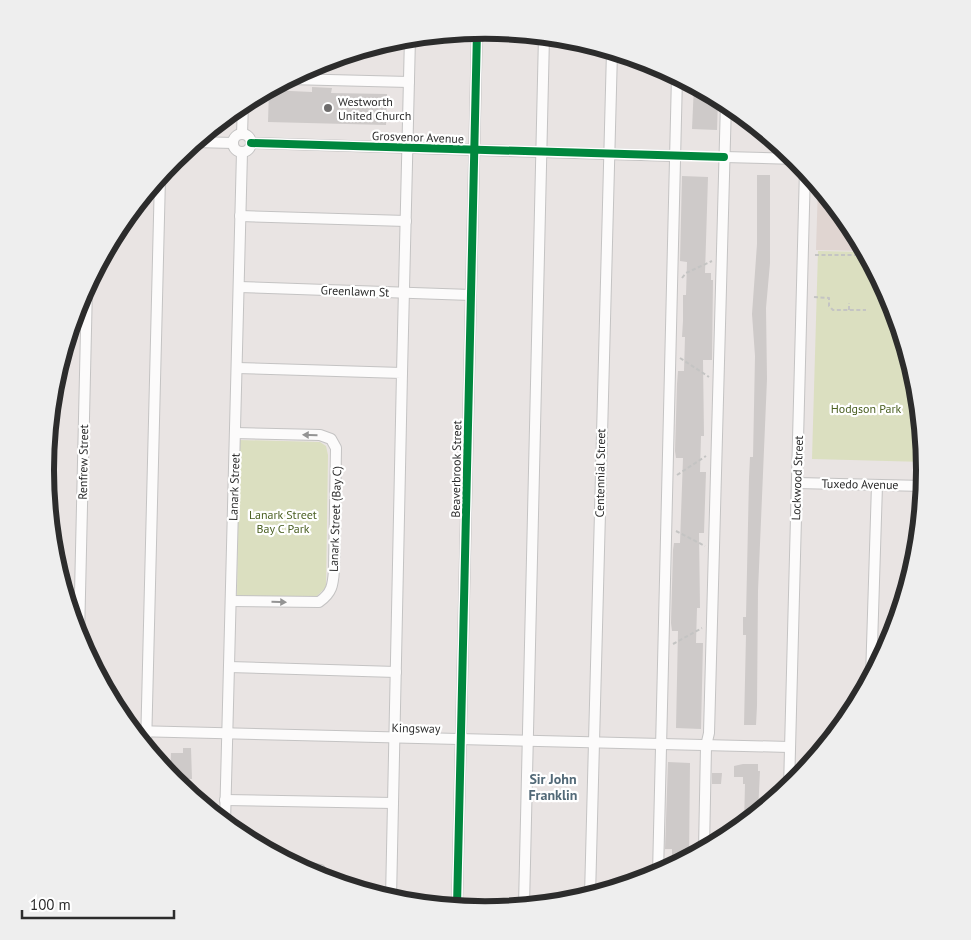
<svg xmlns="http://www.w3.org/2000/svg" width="971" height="940" font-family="'PT Sans',sans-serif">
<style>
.education{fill:#e0d5d1}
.green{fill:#dbdfc0}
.building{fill:#cecac9}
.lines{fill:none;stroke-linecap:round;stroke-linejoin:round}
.minor-casing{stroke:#c4c3c3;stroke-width:12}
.path{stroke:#c4c4c3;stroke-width:2;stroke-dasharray:4 2.5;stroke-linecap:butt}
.minor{stroke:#fcfbfb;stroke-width:10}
.cycleway-casing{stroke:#fff;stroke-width:11}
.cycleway{stroke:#00873e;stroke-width:8}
.oneway{fill:#949494}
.poi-dot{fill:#6e6c6c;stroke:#fff;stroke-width:2}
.labels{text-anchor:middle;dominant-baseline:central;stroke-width:4.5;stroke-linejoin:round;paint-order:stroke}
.poi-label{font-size:12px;fill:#2c2c2c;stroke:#fff;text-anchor:start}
.street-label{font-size:12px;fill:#2c2c2c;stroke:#fff}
.park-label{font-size:12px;fill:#4c6124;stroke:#fff}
.neighbourhood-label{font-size:14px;font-weight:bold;fill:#526977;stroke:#fff}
.rim{fill:none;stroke:#2c2c2c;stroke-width:6}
</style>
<rect width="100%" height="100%" fill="#e9e4e3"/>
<!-- education -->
<polygon class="education" points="818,185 852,226 865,251 816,250"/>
<!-- green -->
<g class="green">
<polygon points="818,251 866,252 892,302 917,384 925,462 812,459"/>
<polygon points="239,440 320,442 326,446 328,455 326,587 317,596 237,597"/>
</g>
<!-- building -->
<g class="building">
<polygon points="694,85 718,98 717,130 692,129"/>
<polygon points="312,87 332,88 331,93 387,94 386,125 268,122 269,90 312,92"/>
<polygon points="757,175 770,175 770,263 766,308 767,379 758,591 757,706 756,725 744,725 746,635 743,635 743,617 746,617 749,478 750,457 753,457 755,356 752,314 757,244"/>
<polygon points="682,176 708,177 705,273 711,273 711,280 713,280 712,360 703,360 704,436 701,436 700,472 706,472 704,533 699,533 700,608 697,608 696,643 703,643 701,729 676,728 678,631 672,631 671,623 673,550 674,543 680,543 683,458 676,458 675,451 677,384 678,371 684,371 685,337 682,337 683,321 683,295 686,295 687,262 680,261"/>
<circle cx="156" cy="751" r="5"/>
<polygon points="183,748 191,748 192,779 189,779 189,793 170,776 171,753 183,753"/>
<polygon points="668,762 690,763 689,858 672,867 672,849 665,849"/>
<polygon points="743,764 758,764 758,771 760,771 758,812 744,825 745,784 743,784 743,777 734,777 734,766"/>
<polygon points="712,773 722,773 721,784 712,784"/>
</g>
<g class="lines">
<!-- minor casing -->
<g class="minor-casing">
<g id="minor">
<polyline points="288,79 409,82"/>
<circle cx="242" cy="143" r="9"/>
<polyline points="242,134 243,103"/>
<polyline points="195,142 233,143"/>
<polyline points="251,143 674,156"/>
<polyline points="724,157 797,159"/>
<polyline points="240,216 406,221"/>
<polyline points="239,287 471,295"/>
<polyline points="237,368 402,373 391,899"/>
<polyline points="402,373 410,37"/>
<polyline points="797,483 924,486"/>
<path d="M231,601L319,602C332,593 333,585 334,570L336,448L331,439L320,435L235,433"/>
<polyline points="79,638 87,286"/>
<polyline points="229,667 396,672"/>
<polyline points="871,678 877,485"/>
<polyline points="133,731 789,747"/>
<polyline points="146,747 160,177"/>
<polyline points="789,788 805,169"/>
<polyline points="225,800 393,803"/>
<polyline points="225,823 242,152"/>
<polyline points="704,850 706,746 709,733 726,102"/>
<polyline points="298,866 320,870 322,878"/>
<polyline points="658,874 677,76"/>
<polyline points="590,896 612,51"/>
<polyline points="524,906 544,36"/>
<polyline points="457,907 477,31"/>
</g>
</g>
<!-- path -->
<g class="path">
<polyline points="815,255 860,255 869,258"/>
<polyline points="875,270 876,272"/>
<polyline points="682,278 686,273 712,261"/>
<polyline points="814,297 829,298 829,306 833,310 866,310"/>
<polyline points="849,310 849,303"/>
<polyline points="680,358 709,377"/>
<polyline points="677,475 706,456"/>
<polyline points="676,531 705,546"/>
<polyline points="673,644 702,628"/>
</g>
<!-- minor -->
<use href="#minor" class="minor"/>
<!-- cycleway casing -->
<g class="cycleway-casing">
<g id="cycleway">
<polyline points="251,143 724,157"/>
<polyline points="457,907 477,31"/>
</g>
</g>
<!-- cycleway -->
<use href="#cycleway" class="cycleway"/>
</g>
<!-- one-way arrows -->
<defs><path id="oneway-solid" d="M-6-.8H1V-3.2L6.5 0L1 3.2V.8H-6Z" transform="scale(1.25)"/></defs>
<g class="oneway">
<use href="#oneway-solid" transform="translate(310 435) rotate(-179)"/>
<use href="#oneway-solid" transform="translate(279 602) rotate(1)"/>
</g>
<!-- markers -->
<circle class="poi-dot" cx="328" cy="108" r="5"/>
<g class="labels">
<!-- poi labels -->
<g class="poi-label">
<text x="338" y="101">Westworth<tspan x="338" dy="14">United Church</tspan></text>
</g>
<!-- street labels -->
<g class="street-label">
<text transform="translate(418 137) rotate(2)">Grosvenor Avenue</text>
<text transform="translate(355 291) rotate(2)">Greenlawn St</text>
<text transform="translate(83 462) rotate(-89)">Renfrew Street</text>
<text transform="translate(456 469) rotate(-89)">Beaverbrook Street</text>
<text transform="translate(600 473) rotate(-89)">Centennial Street</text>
<text transform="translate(797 478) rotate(-88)">Lockwood Street</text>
<text transform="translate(860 484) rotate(1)">Tuxedo Avenue</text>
<text transform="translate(234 487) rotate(-88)">Lanark Street</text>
<text transform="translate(335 519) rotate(-88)">Lanark Street (Bay C)</text>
<text transform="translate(416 728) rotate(1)">Kingsway</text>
</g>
<!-- park labels -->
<g class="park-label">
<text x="866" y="408">Hodgson Park</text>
<text x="283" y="514">Lanark Street<tspan x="283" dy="14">Bay C Park</tspan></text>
</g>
<!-- neighbourhood labels -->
<g class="neighbourhood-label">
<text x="553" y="779">Sir John<tspan x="553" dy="16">Franklin</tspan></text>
</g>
</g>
<!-- crop -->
<path d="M0 0H971V940H0ZM54 470a431 431 0 1 1 862 0a431 431 0 1 1-862 0Z" fill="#eee" fill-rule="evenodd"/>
<path class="rim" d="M54 470a431 431 0 1 1 862 0a431 431 0 1 1-862 0Z"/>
<!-- scale -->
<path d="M22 910v8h152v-8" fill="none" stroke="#2c2c2c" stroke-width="2.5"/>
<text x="30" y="910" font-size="15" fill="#2c2c2c" stroke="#ffffff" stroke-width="4" paint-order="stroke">100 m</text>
</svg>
